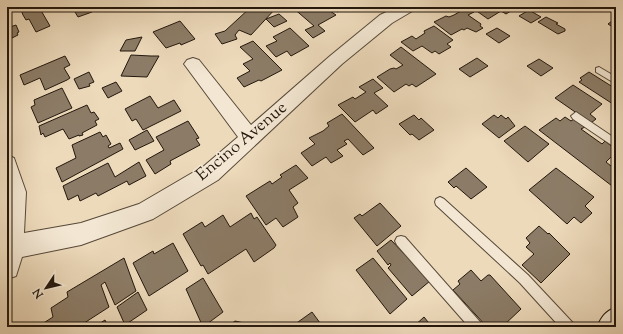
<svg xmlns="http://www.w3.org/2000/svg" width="623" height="334" font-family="'Sorts Mill Goudy',serif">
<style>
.building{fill:#8c7c67;stroke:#23170d}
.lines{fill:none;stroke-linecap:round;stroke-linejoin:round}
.lane-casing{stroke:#564838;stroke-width:2}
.street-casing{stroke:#564838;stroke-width:2}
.secondary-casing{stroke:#23170d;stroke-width:2}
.lane{fill:#f3e7d3;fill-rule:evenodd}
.street{fill:#f3e7d3;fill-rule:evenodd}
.secondary{fill:#f3e7d3;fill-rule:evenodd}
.labels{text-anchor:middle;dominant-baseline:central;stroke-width:3.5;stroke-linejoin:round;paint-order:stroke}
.street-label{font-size:17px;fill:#23170d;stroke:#f3e7d3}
</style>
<rect width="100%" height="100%" fill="#eddabb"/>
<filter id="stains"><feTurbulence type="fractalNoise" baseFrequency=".005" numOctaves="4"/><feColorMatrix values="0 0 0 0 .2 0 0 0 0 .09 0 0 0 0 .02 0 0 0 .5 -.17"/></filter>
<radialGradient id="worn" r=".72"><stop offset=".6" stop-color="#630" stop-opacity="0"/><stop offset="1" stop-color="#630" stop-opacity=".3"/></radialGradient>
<!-- building -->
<g class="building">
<polygon points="20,7 39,7 50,26 36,32 29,19 26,20 23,15"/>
<polygon points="72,7 89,7 92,12 78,17"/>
<polygon points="251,7 276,8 251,35 239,30 235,35 237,39 222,44 215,34 225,31"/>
<polygon points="292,7 324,7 336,15 318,25 325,31 313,38 305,30 314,26"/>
<polygon points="332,7 348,7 337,12"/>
<polygon points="471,7 510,7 514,9 506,14 501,11 488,19"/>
<polygon points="466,8 474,12 468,15 481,24 480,26 483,28 476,32 467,28 464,30 462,29 451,35 434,22 446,16 449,17 454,15"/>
<polygon points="529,10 541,17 531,23 519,16"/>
<polygon points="279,14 287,21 274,27 266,19"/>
<polygon points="546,17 558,23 556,24 565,29 565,31 558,34 538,22"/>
<polygon points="616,18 616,29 608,24"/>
<polygon points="180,21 195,39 181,45 180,43 166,48 153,32"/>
<polygon points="16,25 19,32 17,33 18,35 10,39 7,37 7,28"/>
<polygon points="434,26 453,40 447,44 451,47 439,54 435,51 432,53 422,46 413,51 401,42 412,36 416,39 425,33 424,31"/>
<polygon points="290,28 309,46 291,56 287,51 276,57 266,46 277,41 273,37"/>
<polygon points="497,28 510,36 499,43 486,34"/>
<polygon points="142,37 135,51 120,51 126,40"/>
<polygon points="253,41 282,70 261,81 259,80 244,87 237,78 250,71 243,64 253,59 240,47"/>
<polygon points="401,47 436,74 416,87 412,84 409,86 406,84 394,92 377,77 390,69 394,68 396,69 403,65 390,55"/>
<polygon points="131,55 151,56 159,56 147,77 121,76"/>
<polygon points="65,56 70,65 64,68 70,78 67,80 45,90 40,78 24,85 20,75"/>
<polygon points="477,58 488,66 470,77 459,69"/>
<polygon points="539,59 553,68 541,76 527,66"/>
<polygon points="89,72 94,82 89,84 90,86 79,89 74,79"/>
<polygon points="589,72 616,89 616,106 579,82 582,80 580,78"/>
<polygon points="373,79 383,88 374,93 388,106 376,114 373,110 355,122 338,105 353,97 355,99 366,92 359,87"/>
<polygon points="116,82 122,91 108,98 102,88"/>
<polygon points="573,85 602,104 590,114 596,119 591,123 555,98"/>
<polygon points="62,88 72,108 38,123 31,107 35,105 34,100"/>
<polygon points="150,96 158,108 174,100 181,111 143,130 136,119 132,121 125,109"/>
<polygon points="87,105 91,113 94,112 99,119 95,121 97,125 82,133 83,135 79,136 79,135 69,139 63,129 45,137 43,133 41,135 39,126"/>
<polygon points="342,114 374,148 363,155 348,139 344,141 347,144 337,150 343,156 331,163 326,157 312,166 301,153 315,144 309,138 323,131 329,126 327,123"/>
<polygon points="414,115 419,120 421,118 434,130 419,140 412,134 410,135 399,124"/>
<polygon points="494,115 498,118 501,115 506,119 508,117 515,126 499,138 482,124"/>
<polygon points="565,117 571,121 574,119 585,127 581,129 602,144 605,141 615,149 615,153 606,162 616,170 616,189 539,130 556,118 560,121"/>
<polygon points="188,121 199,138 196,139 200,145 170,161 171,164 155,174 146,160 164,150 156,137"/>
<polygon points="525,126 549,144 528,162 504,141"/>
<polygon points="147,130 154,141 135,150 129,140"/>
<polygon points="100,132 103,137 106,135 111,144 108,146 109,148 120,143 123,149 62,182 56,168 76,158 72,145"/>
<polygon points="139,162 146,176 129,185 127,181 98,196 96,193 80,201 78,195 68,200 63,186 108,163 115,177"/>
<polygon points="296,165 308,178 289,190 298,203 293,207 298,217 283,227 276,218 266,225 246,196 270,181 272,184 282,177 280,175"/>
<polygon points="466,168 487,187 471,199 456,186 454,188 448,182"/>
<polygon points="556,168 594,197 585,206 592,213 581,223 574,217 567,224 529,190"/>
<polygon points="380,203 401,226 377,246 354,218 360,214 362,216"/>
<polygon points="251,213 254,219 257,217 276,245 274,248 254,262 246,249 208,274 203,265 201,266 183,234 202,222 205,227 223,215 230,227"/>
<polygon points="539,226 548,234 549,233 570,254 541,283 522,265 534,254 526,247 530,243 526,238"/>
<polygon points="391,240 430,281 412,296 388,268 391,265 390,263 388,265 377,251"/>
<polygon points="173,243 188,271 149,296 133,263 153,251 154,254"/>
<polygon points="124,258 136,291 115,305 105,282 101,285 109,307 78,327 43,327 42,324 53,317 51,308 68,297 67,292"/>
<polygon points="373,258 407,299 390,314 356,270"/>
<polygon points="471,270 481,281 488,275 490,275 521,309 502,327 487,327 453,290 460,284 458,281"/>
<polygon points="203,278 223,312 203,327 186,289"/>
<polygon points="138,292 147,310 125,325 117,307"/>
<polygon points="312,312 323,327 291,327"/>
<polygon points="424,317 432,327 413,327"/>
<polygon points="105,320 108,327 110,327 94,327"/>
<polygon points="235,321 244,323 246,327 227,327"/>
</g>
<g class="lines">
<!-- lane casing -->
<g class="lane-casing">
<g id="lane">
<polygon points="599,67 616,77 616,84 596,72 596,68"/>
<polygon points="576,112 616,139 616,148 573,119 571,116"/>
<polygon points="440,197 444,199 528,275 573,323 575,327 560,327 520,283 436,205 435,202 436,199"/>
<polygon points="401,236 405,237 481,323 483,327 469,327 397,245 395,241 397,237"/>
</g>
</g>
<!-- street casing -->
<g class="street-casing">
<polygon id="street" points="397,7 417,7 414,10 392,23 342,64 218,180 153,219 81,245 22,257 16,276 7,279 7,155 14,158 26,192 24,233 81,223 139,204 204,166 238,137 187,68 184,64 187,60 193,58 199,60 251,125 330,56 380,15"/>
</g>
<!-- secondary casing -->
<g class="secondary-casing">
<path id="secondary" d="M616,307V327H597C602,316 605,312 616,307Z"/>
</g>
<!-- lane -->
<use href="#lane" class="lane"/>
<!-- street -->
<use href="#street" class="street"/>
<!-- secondary -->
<use href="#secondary" class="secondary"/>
</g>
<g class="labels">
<!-- street labels -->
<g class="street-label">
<text transform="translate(242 142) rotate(-40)">Encino Avenue</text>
</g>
</g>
<!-- margin -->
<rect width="623" height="334" fill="none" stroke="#eddabb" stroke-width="24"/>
<rect x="8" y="8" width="607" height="318" fill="none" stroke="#23170d" stroke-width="2"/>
<rect x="12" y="12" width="599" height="310" fill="none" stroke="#23170d"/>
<!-- north arrow -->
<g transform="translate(46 288) rotate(235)" stroke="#f3e7d3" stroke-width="3" paint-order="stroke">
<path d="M0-3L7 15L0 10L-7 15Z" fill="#23170d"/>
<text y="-6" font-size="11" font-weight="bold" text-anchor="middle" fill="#23170d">N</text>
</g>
<rect width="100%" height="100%" filter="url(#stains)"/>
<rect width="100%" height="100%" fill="url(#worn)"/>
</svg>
